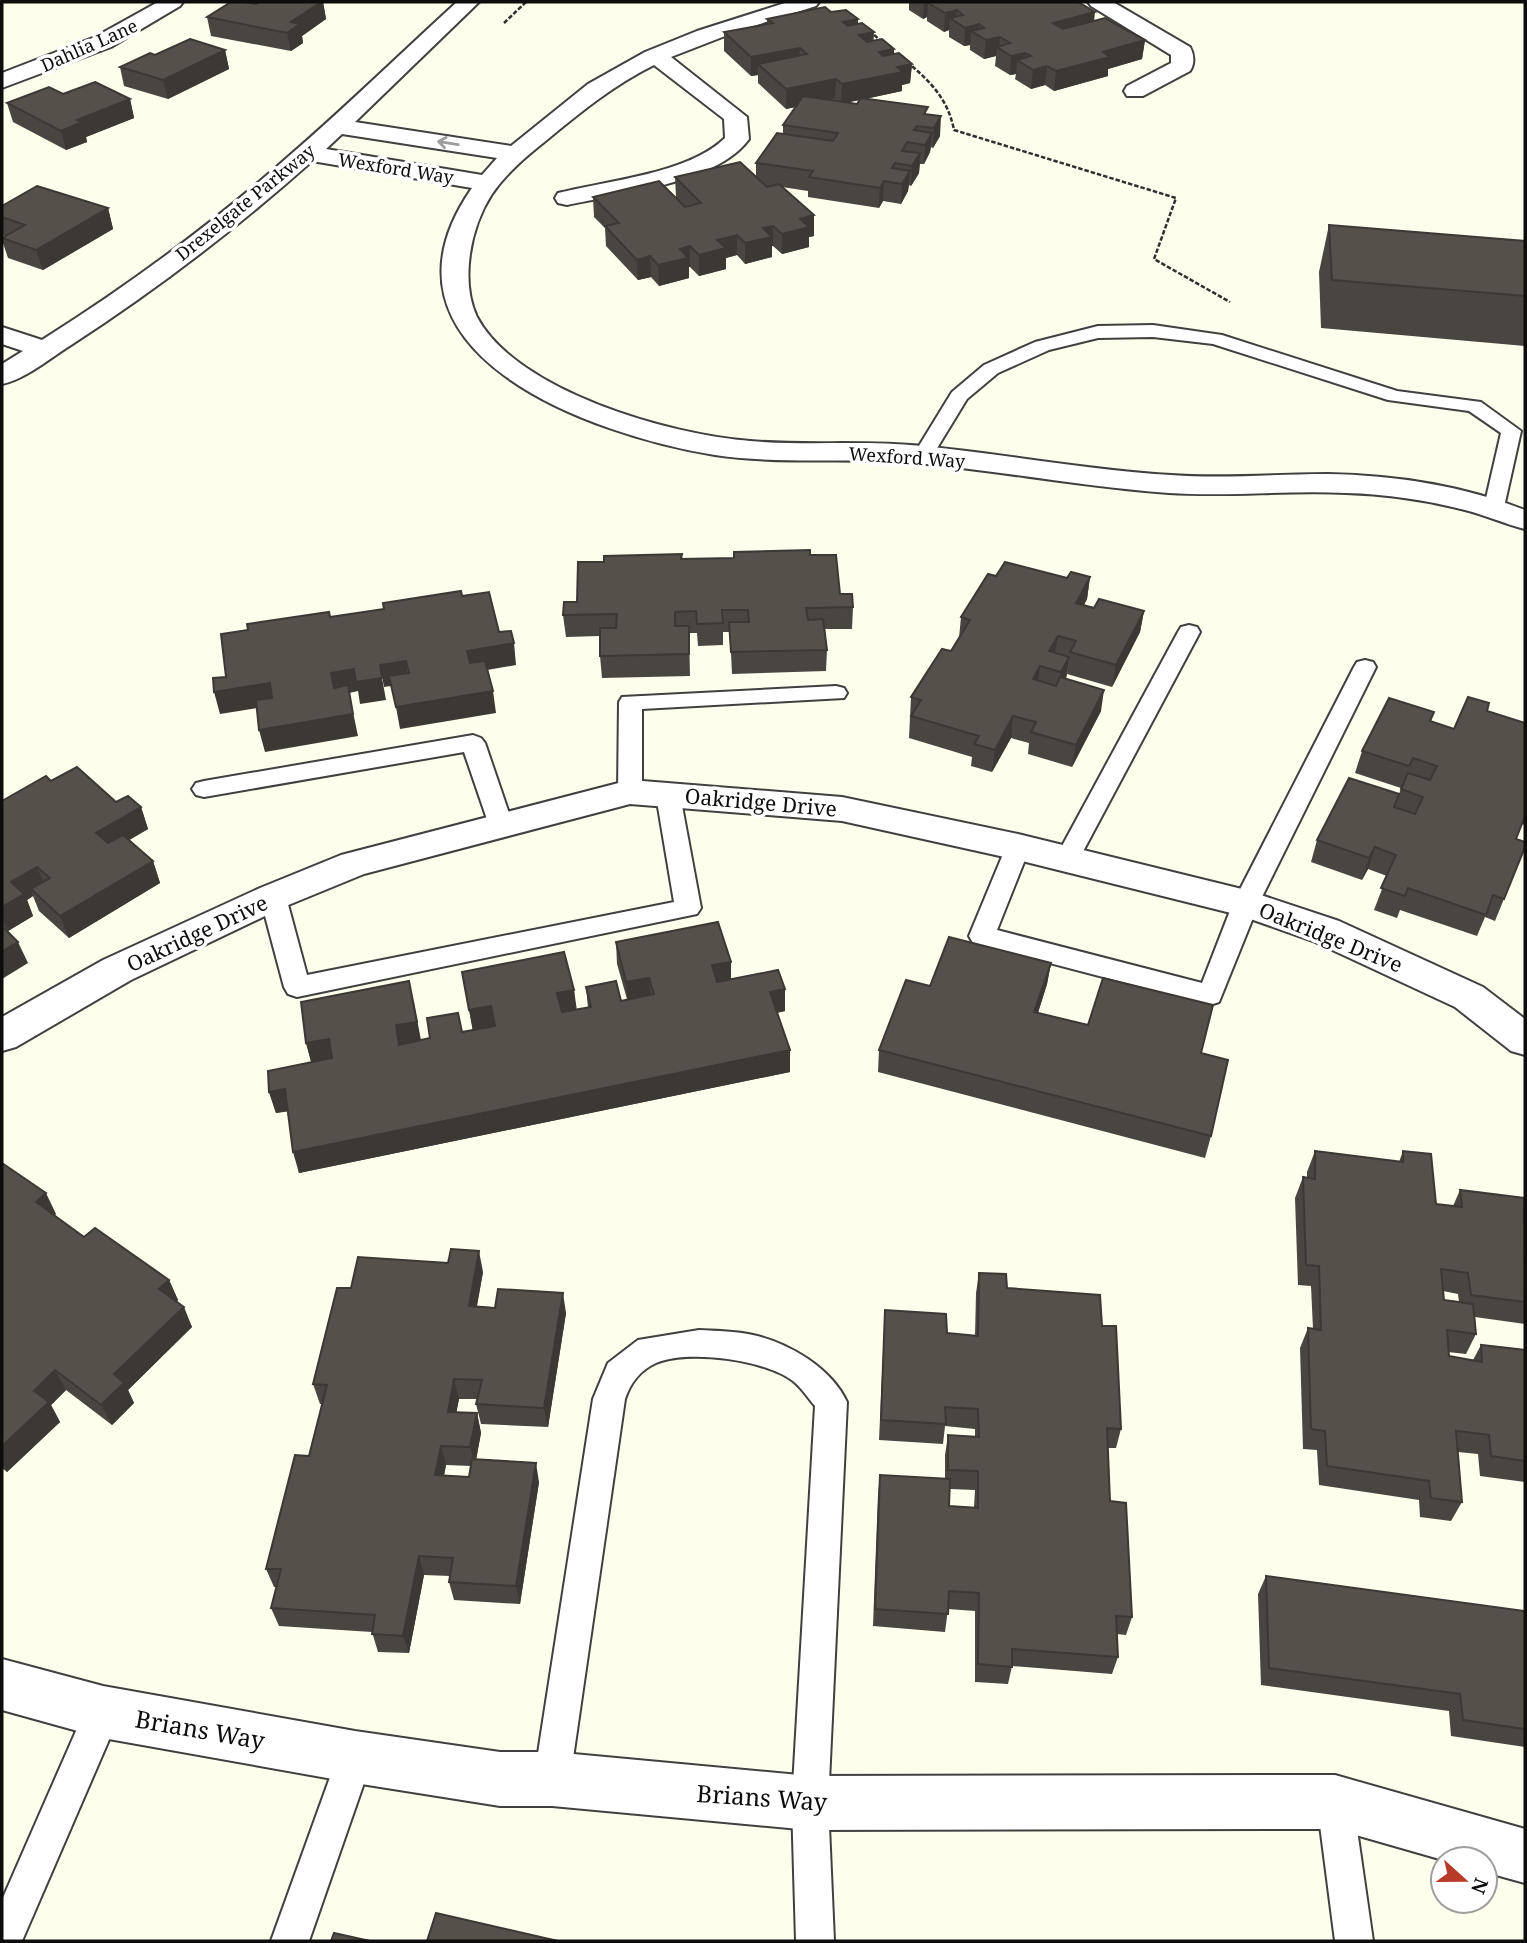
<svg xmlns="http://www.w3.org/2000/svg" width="1527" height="1943" font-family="'Noto Serif',serif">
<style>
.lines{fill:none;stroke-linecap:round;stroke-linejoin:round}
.lane-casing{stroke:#404040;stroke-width:4}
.street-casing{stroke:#404040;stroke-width:4}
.path{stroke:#2f2f2f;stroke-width:2.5;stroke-dasharray:4.5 2;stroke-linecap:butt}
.lane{fill:#fff;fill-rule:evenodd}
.street{fill:#fff;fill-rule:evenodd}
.wall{fill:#494540;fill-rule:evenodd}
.shaded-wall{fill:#3c3834}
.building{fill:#55504a;stroke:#3c3834;stroke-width:2}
.oneway{stroke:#9e9e9e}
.labels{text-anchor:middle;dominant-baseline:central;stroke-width:7;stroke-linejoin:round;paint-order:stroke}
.far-street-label{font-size:18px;fill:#0d0d0d;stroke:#fff}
.street-label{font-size:21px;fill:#0d0d0d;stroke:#fff}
.near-street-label{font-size:24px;fill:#0d0d0d;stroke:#fff}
</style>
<rect width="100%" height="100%" fill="#fefeed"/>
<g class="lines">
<!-- lane casing -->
<g class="lane-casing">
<g id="lane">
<polygon points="1153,325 1222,335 1397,391 1481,402 1521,431 1504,507 1501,511 1487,511 1484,507 1501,433 1469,411 1388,400 1213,344 1153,337 1098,338 1049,350 998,373 967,399 931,458 917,458 914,454 952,392 984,365 1035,342 1098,326"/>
<polygon points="1189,625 1197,627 1200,632 1079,859 1076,865 1067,868 1058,865 1055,859 1178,632 1181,627"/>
<polygon points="1365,660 1373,662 1376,667 1259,903 1219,1002 1210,1005 973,943 969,936 1006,847 1009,841 1018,838 1027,841 1030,847 997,930 1202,983 1233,903 1354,667 1357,662"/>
<polygon points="836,686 844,688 847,693 844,698 642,709 642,792 638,798 630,800 622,798 618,792 619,702 622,697"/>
<polygon points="473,735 481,738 485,743 513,825 510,831 501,833 492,831 489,825 464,752 204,797 196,795 192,789 196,783 204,781"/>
<polygon points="668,787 677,789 680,795 701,908 697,914 297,997 288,994 284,987 260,897 264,891 273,888 282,891 286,897 307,975 674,902 656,795 659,789"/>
<path d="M699,1330C717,1331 736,1331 753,1335C789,1343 831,1368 847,1402L828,1803L834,1941H796L792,1803L815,1406C808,1398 802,1388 793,1381C767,1360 687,1349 656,1363C640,1370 630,1384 625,1399L570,1779L565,1792L552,1797L539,1792L534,1779L593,1399L608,1363L638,1340Z"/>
<polygon points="103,1694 116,1699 121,1712 22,1941 2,1941 2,1900 90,1699"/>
<polygon points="355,1739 368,1744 373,1757 309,1941 271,1941 342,1744"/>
<polygon points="1335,1784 1348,1789 1353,1802 1373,1941 1335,1941 1317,1802 1322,1789"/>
</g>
</g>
<!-- street casing -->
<g class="street-casing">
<g id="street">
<polygon points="158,2 183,2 180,6 111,47 2,88 2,73 95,37"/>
<path d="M457,2H479L355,122L511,146L588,84L645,52L697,31L788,2H819L816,6L738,31L671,57L747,117L749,139C718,183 618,194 567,205L558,203L555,198L558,193C609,180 688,174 725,138L724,119L654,65C614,85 582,111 548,139C528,155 507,172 492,194C481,211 473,233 470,254C467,275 468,298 477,317C517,392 671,435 750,441C807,446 864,440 922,446C1005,454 1087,470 1171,475C1223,479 1276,474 1328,474C1394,475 1464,486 1525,510V529C1505,524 1485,515 1465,510C1426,500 1386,494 1346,493C1287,490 1228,497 1169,493C1084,487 1001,471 917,463C850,457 782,465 715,455C591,435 358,352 472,188L312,161C237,228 156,290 71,345C50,358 26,379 2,384V364L23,351L2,344V327L42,340C129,285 212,224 289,156C346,107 401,53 457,2ZM342,134L497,158L482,175L326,149Z"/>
<path d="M1088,2H1113L1190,47C1194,54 1195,64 1190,71L1143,96H1127L1124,91L1127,86L1171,63V55L1091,6Z"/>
<polygon points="630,780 842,797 1018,834 1246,890 1339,921 1483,987 1525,1019 1525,1055 1511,1051 1455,1007 1313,941 1239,915 1018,860 842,821 630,804 364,874 286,906 131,980 16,1047 2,1051 2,1017 103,960 260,888 341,855"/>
<polygon points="2,1659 103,1686 355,1731 500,1752 552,1752 810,1776 1335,1775 1525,1829 1525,1883 1485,1872 1485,1859 1443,1860 1335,1829 810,1830 552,1806 500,1806 355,1783 103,1738 2,1710"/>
</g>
</g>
<!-- path -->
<g class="path">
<polyline points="504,23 526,2"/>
<polyline points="869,31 884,43"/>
<path d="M907,62C930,81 948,99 954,130L1176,198L1154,259L1230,302"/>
</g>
<!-- lane -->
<use href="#lane" class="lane"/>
<!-- street -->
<use href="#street" class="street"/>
</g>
<!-- wall -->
<g class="wall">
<polygon points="260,2 323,2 326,19 302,36 303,43 291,51 211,36 207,17 256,4"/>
<polygon points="909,2 1078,2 1094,20 1145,40 1142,59 1108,69 1108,76 1054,91 1045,85 1031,89 1015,79 1016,74 1010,75 995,66 996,56 984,59 970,50 970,45 964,46 949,37 949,30 944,32 927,21 927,17 923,19 909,10"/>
<path d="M831,12L858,19V24L873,41L894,49V54L912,64L910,83L902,85V91L865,99L927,114L940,136L933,148L931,147L930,152L924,164H920L919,173L911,186L909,185L908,191L901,204L883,201L879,208L808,197V191L782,187L814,236L809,237V247L782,254L773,246H772V257L745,264L737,255L726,258V269L699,276L690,267H689V278L659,286L651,277L638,280L606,246L605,228L594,217L593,197H676L675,177H756V163L783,133V125L796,107L786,109L758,83V75L751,76L724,51V32L767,24V19ZM860,100L857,104L847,102Z"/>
<polygon points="225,50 229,69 168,99 124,86 120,67 155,55"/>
<polygon points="63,94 130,99 134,118 86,137 87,142 66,150 13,122 7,103"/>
<polygon points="2,206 108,208 113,229 43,270 8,258 2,240 2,238 5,236 2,235"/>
<polygon points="1329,225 1525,241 1525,346 1321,328 1319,272"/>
<polygon points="734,552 810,555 840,594 853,607 852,629 825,629 827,650 826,671 732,674 730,632 723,632 723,645 698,646 697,633 689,633 690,676 602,678 600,656 600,636 566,637 563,615 577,602 604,562 734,558"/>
<polygon points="996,576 1067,578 1090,577 1087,599 1084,605 1094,608 1144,611 1140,632 1112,687 1067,674 1069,662 1066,679 1101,711 1072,767 1028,754 1029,743 1011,738 992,772 971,766 972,757 909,738 911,697 951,651 959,638 961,617"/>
<polygon points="1487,711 1525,723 1525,825 1522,824 1516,839 1525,847 1495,921 1485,917 1477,936 1400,910 1397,918 1374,910 1387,876 1368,869 1362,880 1311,862 1317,840 1399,794 1401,788 1355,773 1362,751 1431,722 1454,729"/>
<polygon points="51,781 116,802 141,807 148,829 129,840 153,861 160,883 69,938 39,911 33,896 27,900 33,916 8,931 2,925 2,801"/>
<polygon points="616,942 731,979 785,1011 777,1013 790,1050 790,1072 299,1173 287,1111 276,1113 269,1092 311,1062 306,1043 414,1003 421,1040 473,1030 462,972 574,990 576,1010 588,1008 586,987 621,1001 627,999 617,964"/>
<polygon points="1051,963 1047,984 1038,1013 1201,1053 1211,1136 1205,1158 878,1072 879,1050 930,986"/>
<path d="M1315,1151L1399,1162L1403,1151L1436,1204L1453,1206L1460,1190L1525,1205V1324L1475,1317L1476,1334L1466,1354L1448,1352L1449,1356L1473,1360L1481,1345L1525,1350V1482L1480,1476L1478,1454L1458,1452L1462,1502L1451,1521L1420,1517L1419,1500L1319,1485L1317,1450L1303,1449L1300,1348L1308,1328L1313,1329L1311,1286L1298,1285L1295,1198L1303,1177H1307V1172ZM1443,1291L1458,1294L1459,1302L1444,1300Z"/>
<polygon points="2,1163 56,1214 54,1215 84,1237 169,1280 178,1300 177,1301 192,1327 128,1390 134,1403 112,1425 66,1390 51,1405 60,1422 7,1472 2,1468"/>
<path d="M483,1272L477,1306L566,1313L548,1427L481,1424L476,1404L478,1399H459L456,1412L477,1413L481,1433L476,1459L539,1482L520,1604L454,1600L449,1582L450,1576L424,1575L409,1653L378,1652L372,1632L279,1626L271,1608L277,1587H274L266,1569L309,1456L322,1404H320L313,1384L351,1288ZM446,1465L471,1466L469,1477L444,1476Z"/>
<path d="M979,1273L1007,1288L1102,1326L1121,1429L1116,1448H1108L1110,1501L1132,1617L1126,1635L1117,1634L1118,1657L1112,1674L1012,1666L1008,1684L975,1682V1611L948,1609L945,1632L873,1626L878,1494L880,1475L945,1479V1455L948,1435L975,1437V1429L945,1426L943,1444L879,1440L885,1310L947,1333L975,1336L976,1293ZM950,1489L975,1490L974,1507L949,1506Z"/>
<polygon points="1266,1576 1525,1611 1525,1747 1451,1736 1449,1711 1261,1685 1258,1594"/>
</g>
<!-- shaded-wall -->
<g class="shaded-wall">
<polygon points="321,2 323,2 326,19 302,36 303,43 291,51 287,33 291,22"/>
<polygon points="924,2 935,2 928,3 927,17 923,19"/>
<polygon points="957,10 956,22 950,18 949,30 944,32 945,13"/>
<polygon points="1095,12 1093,31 1051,42 1053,23"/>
<polygon points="858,19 857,38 843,22"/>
<polygon points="979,24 978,36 971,31 970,45 964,46 965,28"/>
<polygon points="874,32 873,51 859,35"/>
<polygon points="1000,37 999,48 997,47 996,56 984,59 986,40"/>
<polygon points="1145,40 1142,59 1108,69 1108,76 1054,91 1056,71 1103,52"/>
<polygon points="800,48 799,67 758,64 758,75 751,76 751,57"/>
<polygon points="894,49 893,68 879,52"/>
<polygon points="225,50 229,69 168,99 163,80"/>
<polygon points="1025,53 1024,64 1017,60 1016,74 1010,75 1011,56"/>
<polygon points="912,64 910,83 902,85 902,91 841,104 842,84 897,67"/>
<polygon points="1047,66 1045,85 1031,89 1033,70"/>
<polygon points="836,79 835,98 786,109 786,89"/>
<polygon points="130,99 134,118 86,137 87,142 66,150 61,131 77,120"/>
<polygon points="941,116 940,136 933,148 934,128"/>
<polygon points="932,133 930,152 924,164 925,145"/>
<polygon points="920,153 919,173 911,186 912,166"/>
<polygon points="910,171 908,191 901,204 902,184"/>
<polygon points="884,181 883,201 879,208 880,188"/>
<polygon points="108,208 113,229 43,270 36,250"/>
<polygon points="814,215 814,236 809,237 809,247 782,254 782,234 800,219"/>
<polygon points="773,226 773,246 772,246 772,257 745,264 745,243 763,228"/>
<polygon points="737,235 737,255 726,258 726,269 699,276 699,255 717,240"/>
<polygon points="690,246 690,267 689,267 689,278 659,286 658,265 680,249"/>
<polygon points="650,256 651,277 638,280 637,260"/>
<polygon points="1090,577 1087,599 1073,624 1076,603"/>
<polygon points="1144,611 1140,632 1112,687 1116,665"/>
<polygon points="1058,636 1054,658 1049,651"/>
<polygon points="514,643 516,665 470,673 467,651"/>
<polygon points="1069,657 1066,679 1058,694 1061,672"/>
<polygon points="406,661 410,683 384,687 380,665"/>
<polygon points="1040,666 1037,688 1033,679"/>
<polygon points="354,669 382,678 386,700 360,704 358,691 349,693 358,736 265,752 259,730 331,673"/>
<polygon points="270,683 276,705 220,714 214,692"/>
<polygon points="1104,690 1101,711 1072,767 1076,745"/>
<polygon points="493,691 496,713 400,729 396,707"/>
<polygon points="1013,716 1011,738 992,772 995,750"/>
<polygon points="141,807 148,829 104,855 96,833"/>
<polygon points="1375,847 1368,869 1362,880 1369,858"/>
<polygon points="153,861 160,883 69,938 60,916"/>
<polygon points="37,867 46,889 31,889 33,896 27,900 33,916 8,931 2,917 2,907 11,882"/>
<polygon points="18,942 28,963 2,979 2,951"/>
<polygon points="731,962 731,983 712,987 712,965"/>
<polygon points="1051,963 1047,984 1031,1034 1034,1012"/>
<polygon points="649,978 651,999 628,1004 626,982"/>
<polygon points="409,981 421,1043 404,1066 396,1025"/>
<polygon points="785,989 785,1011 770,1014 770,992"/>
<polygon points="574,990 577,1011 560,1015 557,993"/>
<polygon points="491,1006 495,1028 473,1032 469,1010"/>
<polygon points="329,1039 335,1060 312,1064 306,1043"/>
<polygon points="790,1050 790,1072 299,1173 293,1152"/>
<polygon points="285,1089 291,1111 276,1113 269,1092"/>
<polygon points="46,1193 56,1214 46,1223 36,1202"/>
<polygon points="479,1251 483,1272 473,1326 469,1306"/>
<polygon points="169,1280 178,1300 168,1309 159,1289"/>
<polygon points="563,1293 566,1313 548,1427 544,1408"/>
<polygon points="184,1307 192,1327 128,1390 134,1403 112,1425 101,1405 114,1374"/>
<polygon points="55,1370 66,1390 51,1405 60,1422 7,1472 2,1463 2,1446 34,1391"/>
<polygon points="454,1379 459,1399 453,1431 448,1412"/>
<polygon points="477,1413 481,1433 475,1466 470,1447"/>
<polygon points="441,1446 446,1465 440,1494 435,1475"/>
<polygon points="536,1463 539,1482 520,1604 516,1586"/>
<polygon points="419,1556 424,1575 409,1653 403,1636"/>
</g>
<!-- building -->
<g class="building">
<polygon points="231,2 244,2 256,4 260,2 321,2 291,22 300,24 287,33 207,17"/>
<polygon points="932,2 1078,2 1095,12 1053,23 1063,29 1105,18 1145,40 1103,52 1110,57 1056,71 1047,66 1033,70 1017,60 1031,56 1025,53 1011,56 997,47 1010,43 1000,37 986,40 971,31 984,28 979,24 965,28 950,18 963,15 957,10 945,13 928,3"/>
<polygon points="825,7 831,12 846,10 858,19 843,22 848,26 862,23 874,32 859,35 867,42 882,39 894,49 879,52 883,56 899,53 912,64 897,67 903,72 842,84 836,79 786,89 758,64 807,54 800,48 751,57 724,32 773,23 767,19"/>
<polygon points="190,39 225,50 163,80 120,67 150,53 155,55"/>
<polygon points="95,82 130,99 77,120 82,122 61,131 7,103 49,87 63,94"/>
<polygon points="803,96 857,104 861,98 928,107 924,114 941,116 934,128 917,126 914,130 932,133 925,145 907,142 902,151 920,153 912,166 895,163 892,168 910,171 902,184 884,181 880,188 809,177 813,171 756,163 777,133 833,141 838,133 783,125"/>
<polygon points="740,162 767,187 779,184 814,215 800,219 809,227 782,234 773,226 763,228 772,237 745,243 737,235 717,240 726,248 699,255 690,246 680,249 688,258 658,265 650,256 637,260 605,226 619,223 593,197 659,181 685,207 701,203 675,177"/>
<polygon points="37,186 108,208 36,250 2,238 25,225 2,217 2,206"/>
<polygon points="1329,225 1525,241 1525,296 1332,280"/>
<polygon points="810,550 810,555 836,555 840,594 852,594 853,607 806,608 808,620 823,619 827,650 731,652 729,622 749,622 748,610 722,610 723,623 697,624 696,611 675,612 675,626 689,626 689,654 600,656 600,628 616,628 617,614 563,615 564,602 577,602 578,562 604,562 604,556 682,554 681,559 734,558 734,552"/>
<polygon points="1005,562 1067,578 1071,572 1090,577 1076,603 1094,608 1099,599 1144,611 1116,665 1070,652 1076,641 1058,636 1049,651 1069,657 1061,672 1040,666 1033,679 1056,686 1060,677 1104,690 1076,745 1031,732 1036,722 1013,716 995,750 974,744 979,736 911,716 921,700 911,697 942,649 951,651 970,620 961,617 988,574 996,576"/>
<polygon points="461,591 462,596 489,592 499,632 511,631 514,643 467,651 470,663 485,661 493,691 396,707 389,676 409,673 406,661 380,665 382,678 356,682 354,669 331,673 334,688 348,685 353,714 259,730 256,700 272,698 270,683 214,692 213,678 226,677 221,634 248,630 247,624 329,612 330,617 384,609 383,603"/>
<polygon points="1468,697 1489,703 1487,711 1525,723 1525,816 1516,839 1525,842 1525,847 1504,899 1493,895 1486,915 1408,888 1405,896 1381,888 1396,855 1375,847 1369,858 1317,840 1349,778 1399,794 1394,807 1415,814 1423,797 1401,789 1408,773 1430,780 1437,766 1413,758 1409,766 1362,751 1389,698 1434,712 1430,721 1454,729"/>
<polygon points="77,767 116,802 128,796 141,807 96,833 108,843 123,835 153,861 60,916 31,889 50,878 37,867 11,882 24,894 2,907 2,801 46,776 51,781"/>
<polygon points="718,922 731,962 712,965 717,982 778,970 785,989 770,992 790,1050 293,1152 285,1089 269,1092 268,1071 332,1058 329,1039 306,1043 301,1002 409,981 417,1022 396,1025 399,1045 430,1038 427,1018 458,1013 462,1032 495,1026 491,1006 469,1010 462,972 564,952 574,990 557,993 562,1012 591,1007 586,987 616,981 621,1001 654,994 649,978 626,982 616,942"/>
<polygon points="2,926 18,942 2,951"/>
<polygon points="949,937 1051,963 1034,1012 1088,1025 1103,978 1213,1005 1201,1053 1228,1060 1211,1136 879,1050 906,980 930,986"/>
<polygon points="1315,1151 1403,1162 1403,1151 1431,1154 1436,1204 1462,1207 1460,1190 1524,1198 1525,1302 1471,1295 1468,1273 1441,1269 1444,1300 1473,1304 1476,1334 1447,1330 1449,1356 1482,1362 1481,1345 1525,1350 1525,1461 1491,1456 1489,1435 1456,1431 1462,1502 1431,1498 1429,1481 1327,1466 1325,1431 1311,1429 1308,1328 1321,1330 1319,1266 1306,1265 1303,1177 1315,1179"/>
<polygon points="2,1163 46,1193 36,1202 84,1237 95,1228 169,1280 159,1289 184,1307 114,1374 124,1383 101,1405 55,1370 34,1391 49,1402 2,1446"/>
<polygon points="451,1249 479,1251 469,1306 495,1308 498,1289 563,1293 544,1408 476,1404 482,1380 454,1379 448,1412 477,1413 470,1447 441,1446 435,1475 469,1477 472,1459 536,1463 516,1586 449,1582 453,1558 419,1556 403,1636 372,1634 375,1615 271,1608 281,1569 266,1569 295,1455 309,1456 327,1385 313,1384 337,1288 351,1288 358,1257 448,1263"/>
<polygon points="979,1273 1006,1274 1007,1288 1100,1295 1102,1326 1116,1326 1121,1429 1107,1428 1110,1501 1126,1503 1132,1617 1116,1616 1118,1657 1012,1649 1012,1667 978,1664 979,1593 949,1591 948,1614 875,1609 880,1475 950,1479 949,1506 978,1508 978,1471 948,1470 948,1435 979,1437 978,1409 945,1407 946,1424 881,1420 885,1310 946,1314 947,1333 978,1336"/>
<polygon points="1266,1576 1525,1611 1525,1729 1463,1720 1460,1694 1269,1668"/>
<polygon points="436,1913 558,1941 427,1941"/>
<polygon points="334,1933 370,1941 331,1941"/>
</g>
<!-- one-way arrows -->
<defs><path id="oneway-shaft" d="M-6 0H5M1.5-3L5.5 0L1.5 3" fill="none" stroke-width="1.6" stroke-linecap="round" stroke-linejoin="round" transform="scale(1.75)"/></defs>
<use class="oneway" href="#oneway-shaft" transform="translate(448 143) rotate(-171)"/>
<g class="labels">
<!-- far-street labels -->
<g class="far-street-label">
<text transform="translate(89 45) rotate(-24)">Dahlia Lane</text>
<text transform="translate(396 168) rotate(9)">Wexford Way</text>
<text transform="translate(245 202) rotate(-39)">Drexelgate Parkway</text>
<text transform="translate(907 457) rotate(4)">Wexford Way</text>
</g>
<!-- street labels -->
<g class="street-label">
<text transform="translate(761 802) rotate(5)">Oakridge Drive</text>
<text transform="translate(197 933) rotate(-25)">Oakridge Drive</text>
<text transform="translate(1331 937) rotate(22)">Oakridge Drive</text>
</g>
<!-- near-street labels -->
<g class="near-street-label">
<text transform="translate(200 1729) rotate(10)">Brians Way</text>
<text transform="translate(762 1797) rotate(4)">Brians Way</text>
</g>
</g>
<!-- border -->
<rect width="1527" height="1943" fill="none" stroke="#0d0d0d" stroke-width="7"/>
<!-- north arrow -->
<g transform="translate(1464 1880) rotate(111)"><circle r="33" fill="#ffffff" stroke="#9e9e9e" stroke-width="2"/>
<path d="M0-5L12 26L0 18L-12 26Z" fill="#b83b2a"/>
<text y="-10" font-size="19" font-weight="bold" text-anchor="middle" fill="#0d0d0d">N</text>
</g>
</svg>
